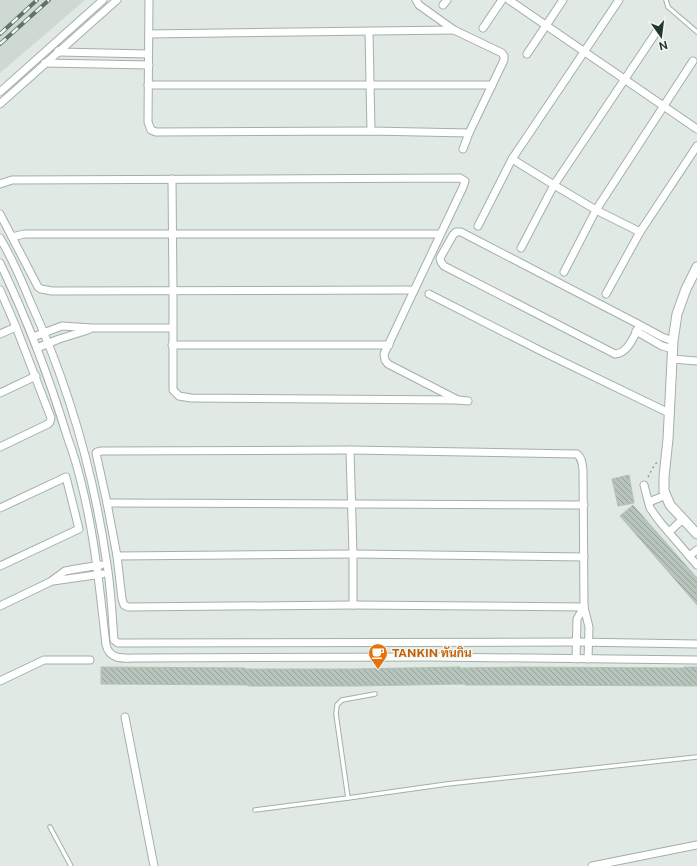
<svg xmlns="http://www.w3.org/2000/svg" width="697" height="866" font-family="'Public Sans',Sarabun,sans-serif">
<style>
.built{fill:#ced9d2}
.building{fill:url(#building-back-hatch);stroke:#b3c2b9}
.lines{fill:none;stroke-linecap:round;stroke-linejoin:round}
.service-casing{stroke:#a3b0a9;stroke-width:5.5}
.minor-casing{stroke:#a3b0a9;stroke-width:9}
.tertiary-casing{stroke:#a3b0a9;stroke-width:11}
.path{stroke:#83aa96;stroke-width:1.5;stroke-dasharray:2 3;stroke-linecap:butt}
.service{stroke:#fff;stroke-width:3.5}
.minor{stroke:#fff;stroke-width:7}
.tertiary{stroke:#fff;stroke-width:9}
.rail-casing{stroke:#5d7469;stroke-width:4}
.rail{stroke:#f0f6f2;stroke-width:2.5;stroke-dasharray:8;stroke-linecap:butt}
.labels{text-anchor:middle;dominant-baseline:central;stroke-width:3;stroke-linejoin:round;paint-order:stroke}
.food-label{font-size:12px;font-weight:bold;fill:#c56008;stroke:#f0f6f2;text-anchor:start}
</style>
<defs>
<pattern id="building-back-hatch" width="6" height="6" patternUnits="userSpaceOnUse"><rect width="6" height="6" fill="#b6c4bc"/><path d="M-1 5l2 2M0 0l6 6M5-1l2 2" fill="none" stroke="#94a099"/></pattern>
</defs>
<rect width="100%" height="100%" fill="#e0e9e3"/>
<!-- built -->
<polygon class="built" points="0,0 85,0 0,73"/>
<!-- building -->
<g class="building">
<polygon points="629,475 634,503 618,506 612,479"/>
<polygon points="633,505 697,578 697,605 620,516"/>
<polygon points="101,667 245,668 245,669 353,669 460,667 460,668 519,667 684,668 684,667 697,667 697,686 517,685 465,685 465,684 356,686 248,686 248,685 101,684"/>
</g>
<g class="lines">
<!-- service casing -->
<g class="service-casing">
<g id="service">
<polyline points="666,0 668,7 697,32"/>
<polyline points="348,798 336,714 337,705 342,700 375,694"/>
<polyline points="255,810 348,798 447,784 697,757"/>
<polyline points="50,827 71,866"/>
</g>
</g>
<!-- minor casing -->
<g class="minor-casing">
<g id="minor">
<polyline points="149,0 148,122 151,130 156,132 371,131 469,133"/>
<polyline points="416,0 419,5 454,30 502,53 504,56 504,60 469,133 463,149"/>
<polyline points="509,0 697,129"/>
<polyline points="443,5 447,0"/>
<polyline points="483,28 502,0"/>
<polyline points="369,32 371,131"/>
<polyline points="149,34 454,30"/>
<polyline points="58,51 59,52 148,54"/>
<polyline points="527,54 563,0"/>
<polyline points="45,63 149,65"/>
<polyline points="148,85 492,85"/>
<polyline points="0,92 103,0"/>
<polyline points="0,104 117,0"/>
<polyline points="512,159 554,185 596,210 640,232"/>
<polyline points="172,179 173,291 173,390 179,396 191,398 458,400 468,401"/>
<polyline points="0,184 12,180 460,178 465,181 463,187 384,354 385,360 388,364 458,400"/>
<polyline points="0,214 38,287 41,289 52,291 414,290"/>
<polyline points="478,226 512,159 619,0"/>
<polyline points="12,237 24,234 440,234"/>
<path d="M0,238C12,258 21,279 30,301C68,384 94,474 107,565C111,589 112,615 114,640L118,643L576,642L697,644"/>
<polyline points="521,248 554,185 657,31"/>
<path d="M0,263C27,319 49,377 67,436C73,452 78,469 82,486C95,538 100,592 106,645C110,661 125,658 139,658L432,657L697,660"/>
<polyline points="564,272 596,210 693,61"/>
<polyline points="0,290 16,327 51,418 50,422 48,424 0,447"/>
<polyline points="429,294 543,352 669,413"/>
<polyline points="606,294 640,232 697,146"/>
<path d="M640,325C634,335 629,353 615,354L444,266L441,262L440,258L453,235L456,232H461L640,325L662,337L673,341"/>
<polyline points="636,331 662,346 673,349"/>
<polyline points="0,334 16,327"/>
<polyline points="33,337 62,326 92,328 172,328"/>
<polyline points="172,345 389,345"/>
<polyline points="37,348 59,339 88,330"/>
<polyline points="672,359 697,361"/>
<polyline points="0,393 36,376"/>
<polyline points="350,450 353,554 353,605"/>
<polyline points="644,485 650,508 660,522 697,565"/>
<polyline points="649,502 666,495"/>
<polyline points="107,503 584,505"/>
<polyline points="0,508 66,477 79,529 0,566"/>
<polyline points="669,532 683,519"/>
<polyline points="117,556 353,554 584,557"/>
<polyline points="689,556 697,550"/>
<polyline points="53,581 102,574"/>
<polyline points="0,606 50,582 65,571 76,569 101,565"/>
<path d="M584,607L353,605L128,607L124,605L122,599L117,556L107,503L96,453L97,452L102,451L350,450L577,454C582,458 582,463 583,470L584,607L589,627L588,659"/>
<polyline points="576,659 577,619 584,607"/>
<polyline points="0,681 44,660 90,660"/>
<polyline points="125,717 154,866"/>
<polyline points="592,866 697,845"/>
</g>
</g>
<!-- tertiary casing -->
<g class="tertiary-casing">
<polyline id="tertiary" points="697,267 686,289 677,314 673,341 668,439 664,477 664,491 670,505 697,534"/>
</g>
<!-- path -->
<path class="path" d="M648,477C651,472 653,465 658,462"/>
<!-- service -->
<use href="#service" class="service"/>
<!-- minor -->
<use href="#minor" class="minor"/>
<!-- tertiary -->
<use href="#tertiary" class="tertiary"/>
<!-- rail casing -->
<g class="rail-casing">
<g id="rail">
<polyline points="0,34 37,0"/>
<polyline points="0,44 49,0"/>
</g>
</g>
<!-- rail -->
<use href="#rail" class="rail"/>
</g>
<!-- icons -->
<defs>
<g id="cafe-pin" transform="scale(1)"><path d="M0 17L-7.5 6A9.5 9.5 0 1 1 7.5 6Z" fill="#e8710a" stroke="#f0f6f2"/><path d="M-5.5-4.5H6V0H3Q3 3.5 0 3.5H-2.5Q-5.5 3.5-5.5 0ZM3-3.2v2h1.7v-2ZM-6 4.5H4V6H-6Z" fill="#fff"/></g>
</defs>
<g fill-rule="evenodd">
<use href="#cafe-pin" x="378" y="653"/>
</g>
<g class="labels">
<!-- food labels -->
<g class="food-label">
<text x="392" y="653">TANKIN ทันกิน</text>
</g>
</g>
<!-- north arrow -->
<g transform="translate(661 36) rotate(166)" stroke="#f0f6f2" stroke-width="3" paint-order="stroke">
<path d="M0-3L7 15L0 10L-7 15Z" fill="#22382e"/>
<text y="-6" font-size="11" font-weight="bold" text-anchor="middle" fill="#22382e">N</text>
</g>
</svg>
